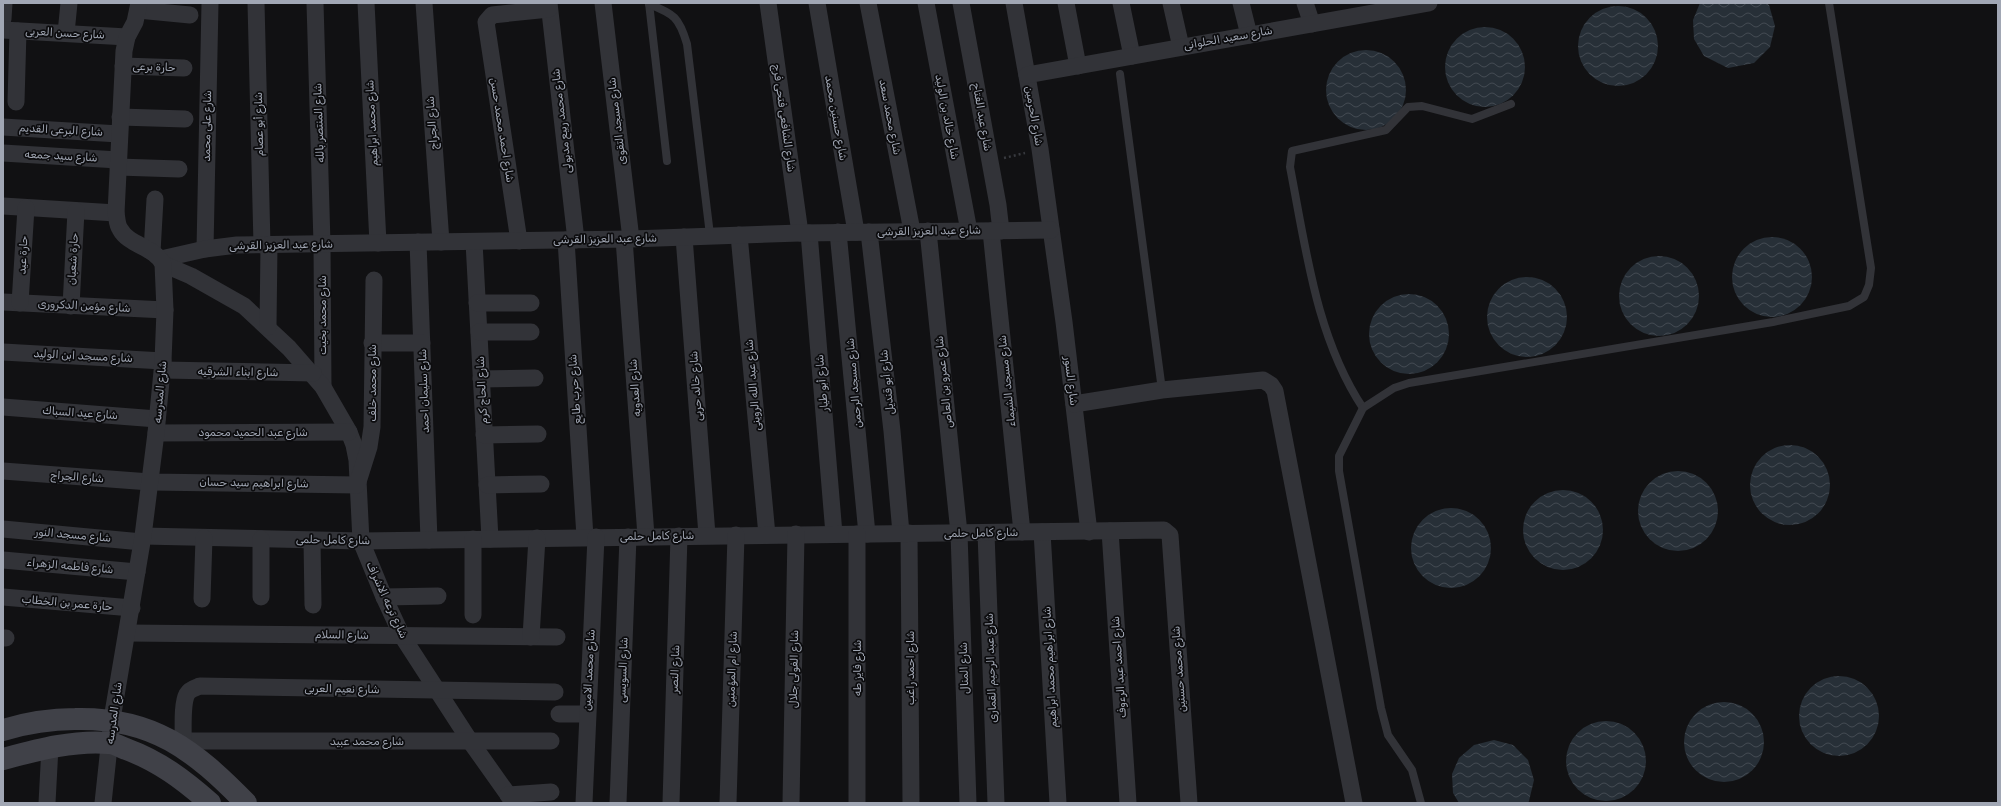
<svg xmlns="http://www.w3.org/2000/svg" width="2001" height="806" font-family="Rubik,Vazirmatn,sans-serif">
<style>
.water{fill:url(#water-waves)}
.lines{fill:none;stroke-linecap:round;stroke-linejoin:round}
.path{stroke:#383a3f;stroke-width:2.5;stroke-dasharray:2 3;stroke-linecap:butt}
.lane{stroke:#323338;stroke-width:8}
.street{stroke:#323338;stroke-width:17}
.secondary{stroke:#404148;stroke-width:22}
.labels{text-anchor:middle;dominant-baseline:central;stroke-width:3.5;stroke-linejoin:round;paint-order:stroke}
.street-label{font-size:11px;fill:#a1a7b4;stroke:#0c0c0e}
</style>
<defs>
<pattern id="water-waves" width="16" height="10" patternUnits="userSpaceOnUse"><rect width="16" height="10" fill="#272f37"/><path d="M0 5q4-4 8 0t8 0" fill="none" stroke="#434a52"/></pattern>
</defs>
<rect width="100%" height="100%" fill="#111113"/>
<!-- water -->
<g class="water">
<polygon points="1700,3 1766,3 1769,5 1775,26 1770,47 1754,63 1728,68 1704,56 1694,39 1693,20"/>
<circle cx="1618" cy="46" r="40"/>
<circle cx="1485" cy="67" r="40"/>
<circle cx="1366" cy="90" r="40"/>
<circle cx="1772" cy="277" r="40"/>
<circle cx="1659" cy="296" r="40"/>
<circle cx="1527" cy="317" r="40"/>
<circle cx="1409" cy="334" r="40"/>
<circle cx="1790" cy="485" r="40"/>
<circle cx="1678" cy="511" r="40"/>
<circle cx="1563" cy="530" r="40"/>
<circle cx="1451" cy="548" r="40"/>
<circle cx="1839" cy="716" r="40"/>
<circle cx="1724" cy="742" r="40"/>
<circle cx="1606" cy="761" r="40"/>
<polygon points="1494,740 1513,745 1528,760 1534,780 1529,801 1528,803 1459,803 1453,793 1452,774 1459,758 1474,745"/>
</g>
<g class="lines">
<!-- path -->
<polyline class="path" points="1004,158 1025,153"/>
<!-- lane -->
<g class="lane">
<polyline points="649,3 667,161"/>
<path d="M649,4C674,14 679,17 687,44L710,235"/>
<polyline points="1120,74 1162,390"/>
<path d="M1363,408C1316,337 1306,249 1290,167L1292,151L1386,130L1408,107L1422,106L1472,119L1511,104"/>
<polyline points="1421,803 1412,770 1388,735 1381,708 1339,471 1339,456 1363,408 1394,388 1409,383 1773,322 1849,306 1864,297 1869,285 1871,268 1829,3"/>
</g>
<!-- street -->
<g class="street">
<polyline points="256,3 262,245"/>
<polyline points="315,3 322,244 323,387"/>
<polyline points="366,3 378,243"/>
<polyline points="424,3 441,242"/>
<polyline points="549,3 576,240"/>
<polyline points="603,3 631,239"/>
<polyline points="768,3 800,233"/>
<polyline points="817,3 856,232"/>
<polyline points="868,3 912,231"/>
<polyline points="926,3 969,231"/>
<polyline points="961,3 998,205 1001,231"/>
<polyline points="1014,3 1040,149 1064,322 1089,532"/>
<polyline points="1066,3 1078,66"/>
<polyline points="1121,3 1132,56"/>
<polyline points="1171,3 1181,47"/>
<polyline points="1241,3 1249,35"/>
<polyline points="1305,3 1312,24"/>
<polyline points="138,10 190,15"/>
<polyline points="3,19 4,3"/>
<polyline points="3,30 127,37"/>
<polyline points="66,33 69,3"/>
<polyline points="123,66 184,68"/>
<polyline points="1027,75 1429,3"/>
<polyline points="16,102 18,31"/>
<polyline points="120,117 185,119"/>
<polyline points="3,127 119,134"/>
<polyline points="3,153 118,160"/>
<polyline points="118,167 179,169"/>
<polyline points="3,206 116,213"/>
<polyline points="928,231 959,533 968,803"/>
<polyline points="991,231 1022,532"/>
<polyline points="838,232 867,534"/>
<polyline points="869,232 892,431 901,533"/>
<polyline points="809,233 834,534"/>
<polyline points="739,235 767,535"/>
<polyline points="684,237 707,535"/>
<polyline points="624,239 646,536"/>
<polyline points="566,240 585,537"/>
<polyline points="519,241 486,22 492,15 549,9"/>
<polyline points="418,242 429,540"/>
<polyline points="474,242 490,539"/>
<polyline points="205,249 210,3"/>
<polyline points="152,252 155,199"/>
<polyline points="161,259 205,249 237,245 631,239 800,233 1051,230"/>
<polyline points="163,264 191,276 244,306 289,348 323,387 349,432 354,445 357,460 361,541 384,597 402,636 470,741 514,803"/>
<polyline points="3,302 165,310"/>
<polyline points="20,303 26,208"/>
<polyline points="477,303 531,303"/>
<polyline points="71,306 76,211"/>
<polyline points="268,327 269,245"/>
<polyline points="479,332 531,332"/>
<polyline points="372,343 422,343"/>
<polyline points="3,352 163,361"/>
<polyline points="163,370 313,373"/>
<polyline points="481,379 535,378"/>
<polyline points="1074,404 1162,390 1263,380 1271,385 1275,391 1354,803"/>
<polyline points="3,407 157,419"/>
<polyline points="156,433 349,432"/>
<polyline points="484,435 538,434"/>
<polyline points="3,471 150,482 357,485 369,447 372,427 374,280"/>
<polyline points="487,485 541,484"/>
<polyline points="3,529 142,542"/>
<polyline points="1110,531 1128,803"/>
<polyline points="1042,532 1058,803"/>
<polyline points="909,533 911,803"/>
<polyline points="986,533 996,803"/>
<polyline points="143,536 361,541 1164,530 1170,535 1189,803"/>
<polyline points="261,539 261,597"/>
<polyline points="312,540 313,605"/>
<polyline points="3,560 137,572"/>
<polyline points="3,597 132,608"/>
<polyline points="384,597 438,596"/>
<polyline points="202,599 204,538"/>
<polyline points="473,615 473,539"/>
<polyline points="127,633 557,637"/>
<polyline points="531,637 537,538"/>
<polyline points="3,638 6,638"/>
<polyline points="559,714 587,714"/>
<polyline points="183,741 551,741"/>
<path d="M183,748C184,735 181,705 187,694C190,689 195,688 200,686L555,692"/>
<polyline points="508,795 551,792"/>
<polyline points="47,803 50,747"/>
<path d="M103,803L112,719L143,536L156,433L163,361L165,310L163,264C154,246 129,246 120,229C117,225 117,218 116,213L124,51L127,37L135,22L139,3"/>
<polyline points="584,803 596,537"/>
<polyline points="618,803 628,537"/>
<polyline points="671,803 679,536"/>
<polyline points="728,803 736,535"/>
<polyline points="791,803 796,534"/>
<polyline points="857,803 857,534"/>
</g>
<!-- secondary -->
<g class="secondary">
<path d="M3,730C26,723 50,719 75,719C153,717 194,750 246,803"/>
<path d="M3,759C37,750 73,740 109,743C114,743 121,747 126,749C159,761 184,780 210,803"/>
</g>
</g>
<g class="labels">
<!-- street labels -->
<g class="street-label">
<text transform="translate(65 33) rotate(3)">شارع حسن العربى</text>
<text transform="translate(1228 38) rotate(-10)">شارع سعيد الحلوانى</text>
<text transform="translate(154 67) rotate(2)">حارة برعى</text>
<text transform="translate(1034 116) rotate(80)">شارع الحرمين</text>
<text transform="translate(890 117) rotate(79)">شارع محمد سعد</text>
<text transform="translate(947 117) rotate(79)">شارع خالد بن الوليد</text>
<text transform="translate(982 117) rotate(80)">شارع عبد الفتاح</text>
<text transform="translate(784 118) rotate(82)">شارع الشافعى فتحى فرج</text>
<text transform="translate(836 118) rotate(80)">شارع حسنين محمد</text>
<text transform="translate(562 121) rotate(-97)">شارع محمد ربيع مدبولى</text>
<text transform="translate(617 121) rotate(-97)">شارع مسجد التقوى</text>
<text transform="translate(319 123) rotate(-92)">شارع المنتصر بالله</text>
<text transform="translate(372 123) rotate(-93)">شارع محمد ابراهيم</text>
<text transform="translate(432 123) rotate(-94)">شارع الجراج</text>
<text transform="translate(259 124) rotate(-91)">شارع أبو عصام</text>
<text transform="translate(207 126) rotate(-89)">شارع على محمد</text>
<text transform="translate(61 130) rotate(3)">شارع البرعى القديم</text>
<text transform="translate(502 130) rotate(81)">شارع احمد محمد حسن</text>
<text transform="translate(61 156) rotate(3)">شارع سيد جمعه</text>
<text transform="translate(929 231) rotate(-1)">شارع عبد العزيز القرشى</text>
<text transform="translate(605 239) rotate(-1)">شارع عبد العزيز القرشى</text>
<text transform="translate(281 245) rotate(-1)">شارع عبد العزيز القرشى</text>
<text transform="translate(23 255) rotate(-87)">حارة عيد</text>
<text transform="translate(73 259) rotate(-87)">حارة شعبان</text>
<text transform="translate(84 306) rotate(3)">شارع مؤمن الدكرورى</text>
<text transform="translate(322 315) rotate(-90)">شارع محمد بخيت</text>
<text transform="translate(83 356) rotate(3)">شارع مسجد ابن الوليد</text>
<text transform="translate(238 372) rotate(1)">شارع ابناء الشرقيه</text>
<text transform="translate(1007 381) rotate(-96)">شارع مسجد الشيماء</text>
<text transform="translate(1071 381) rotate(83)">شارع السور</text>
<text transform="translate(887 382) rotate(-96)">شارع أبو قنديل</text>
<text transform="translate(944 382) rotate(-96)">شارع عمرو بن العاص</text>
<text transform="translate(372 383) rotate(-90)">شارع محمد خلف</text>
<text transform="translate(822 383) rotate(-95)">شارع أبو طيار</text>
<text transform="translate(854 383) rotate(-95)">شارع مسجد الرحمن</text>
<text transform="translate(753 385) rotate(-95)">شارع عبد الله الروينى</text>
<text transform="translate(696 386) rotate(-94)">شارع خالد حربى</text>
<text transform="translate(635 388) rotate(-94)">شارع العدويه</text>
<text transform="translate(575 389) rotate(-94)">شارع حرب طايع</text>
<text transform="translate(482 390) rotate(-93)">شارع الحاج كرم</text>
<text transform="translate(424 391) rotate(-92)">شارع سليمان احمد</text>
<text transform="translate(160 392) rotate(-85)">شارع المدرسه</text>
<text transform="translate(80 413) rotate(4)">شارع عيد السباك</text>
<text x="253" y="432">شارع عبد الحميد محمود</text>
<text transform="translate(77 477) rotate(4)">شارع الجراج</text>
<text transform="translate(254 483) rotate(1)">شارع ابراهيم سيد حسان</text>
<text transform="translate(981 533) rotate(-1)">شارع كامل حلمى</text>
<text transform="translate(73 535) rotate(5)">شارع مسجد النور</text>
<text transform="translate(657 536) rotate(-1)">شارع كامل حلمى</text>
<text transform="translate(333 540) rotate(1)">شارع كامل حلمى</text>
<text transform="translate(70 566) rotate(5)">شارع فاطمه الزهراء</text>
<text transform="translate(387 600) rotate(65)">شارع ترعه الاشراف</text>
<text transform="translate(67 603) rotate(5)">حارة عمر بن الخطاب</text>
<text transform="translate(342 635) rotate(1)">شارع السلام</text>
<text transform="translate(1050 667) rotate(-93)">شارع ابراهيم محمد ابراهيم</text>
<text transform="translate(1119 667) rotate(-94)">شارع احمد عبد الرءوف</text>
<text transform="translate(857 668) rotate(-90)">شارع فايز طه</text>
<text transform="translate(910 668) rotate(-90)">شارع احمد راغب</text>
<text transform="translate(964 668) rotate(-92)">شارع المنال</text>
<text transform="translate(991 668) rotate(-92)">شارع عبد الرحيم القمارى</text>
<text transform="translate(675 669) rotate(-88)">شارع النصر</text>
<text transform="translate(732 669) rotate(-88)">شارع ام المؤمنين</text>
<text transform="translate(794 669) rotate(-89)">شارع الفولى جلال</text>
<text transform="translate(1179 669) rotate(-94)">شارع محمد حسنين</text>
<text transform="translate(589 670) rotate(-87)">شارع محمد الامين</text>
<text transform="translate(623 670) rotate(-88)">شارع السويسى</text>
<text transform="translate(342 689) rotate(1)">شارع نعيم العربى</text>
<text transform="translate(114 713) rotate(-82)">شارع المدرسه</text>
<text x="367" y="741">شارع محمد عبيد</text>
</g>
</g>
<!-- border -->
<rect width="2001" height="806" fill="none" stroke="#a1a7b4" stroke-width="8"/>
</svg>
